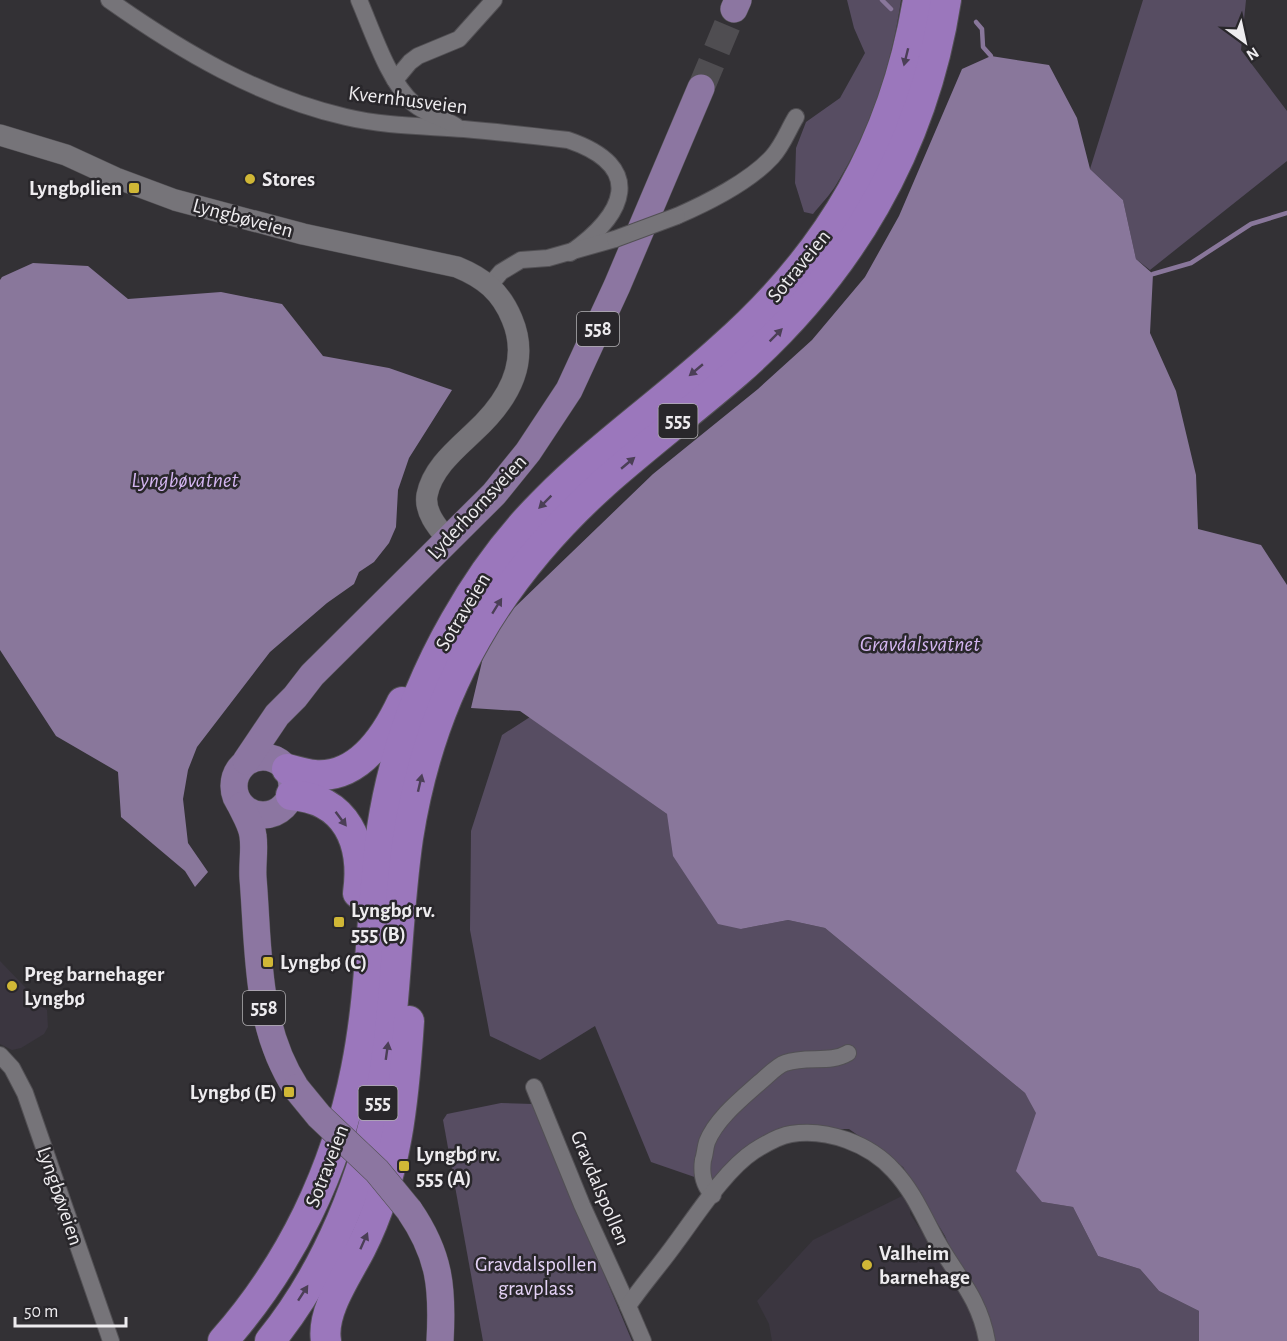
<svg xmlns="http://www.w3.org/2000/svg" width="1287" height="1341" font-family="'Alegreya Sans',sans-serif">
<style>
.built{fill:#3b3640}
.green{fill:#574d62}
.water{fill:#89779b}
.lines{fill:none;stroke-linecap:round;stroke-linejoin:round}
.stream{stroke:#89779b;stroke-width:4.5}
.primary-tunnel{stroke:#4f4d51;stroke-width:27;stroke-dasharray:27 14;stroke-linecap:butt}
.minor-casing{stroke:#525054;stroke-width:18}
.tertiary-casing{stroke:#525054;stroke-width:22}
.primary-casing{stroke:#525054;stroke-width:28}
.motorway-casing{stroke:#525054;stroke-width:32}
.minor{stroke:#767479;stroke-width:16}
.tertiary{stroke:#767479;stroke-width:21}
.primary{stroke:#8c76a1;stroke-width:27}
.motorway{stroke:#9b77bc;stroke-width:30}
.minor-bridge-casing{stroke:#525054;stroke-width:18;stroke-linecap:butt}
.primary-bridge-casing{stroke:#525054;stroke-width:28;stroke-linecap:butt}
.minor-bridge{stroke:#767479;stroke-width:16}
.primary-bridge{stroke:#8c76a1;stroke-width:27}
.oneway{fill:#4b3f56}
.poi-dot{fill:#d0b736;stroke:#29272b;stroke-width:2}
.labels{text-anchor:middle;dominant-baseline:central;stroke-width:5;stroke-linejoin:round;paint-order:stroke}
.shield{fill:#29272b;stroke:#b3b1b4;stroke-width:1.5}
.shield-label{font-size:20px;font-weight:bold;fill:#eeecef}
.street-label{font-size:21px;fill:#eeecef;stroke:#29272b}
.poi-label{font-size:21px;font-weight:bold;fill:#eeecef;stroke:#29272b;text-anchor:start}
.park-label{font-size:21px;fill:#e5d3f7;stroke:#29272b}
.water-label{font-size:22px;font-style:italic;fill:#d3b5f0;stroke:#29272b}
</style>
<rect width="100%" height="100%" fill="#333135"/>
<!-- built -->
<g class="built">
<polygon points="0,961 47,1010 48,1027 44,1034 21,1048 12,1050 0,1044"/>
<polygon points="902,1196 911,1207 910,1214 969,1302 979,1341 772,1341 769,1324 757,1301 813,1240"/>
</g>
<!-- green -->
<g class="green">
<path d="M847,0H901C892,64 870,130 836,185C830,195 821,204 813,214L804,212L795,183L796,148L806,122L840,98L865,53L854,28Z"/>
<polygon points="1143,0 1246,0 1241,50 1287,111 1287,161 1150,270 1136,259 1123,200 1090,169"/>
<polygon points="530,717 667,814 741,929 788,920 825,928 1025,1093 1037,1112 1042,1202 1073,1207 1098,1256 1140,1269 1159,1291 1199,1311 1199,1341 989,1341 945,1236 903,1167 849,1129 797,1129 709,1182 651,1162 595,1026 540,1060 490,1036 470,930 471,831 502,735"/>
<polygon points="501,1103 533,1104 632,1341 483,1341 443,1120 447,1114"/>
</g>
<!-- water -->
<g class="water">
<polygon points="991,56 1049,65 1077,118 1090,169 1123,200 1136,259 1153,274 1150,333 1176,391 1196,475 1198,529 1261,545 1287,585 1287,1341 1199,1341 1199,1311 1159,1291 1140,1269 1098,1256 1073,1207 1042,1202 1016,1171 1036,1113 1025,1093 825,928 788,920 741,929 718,924 673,856 667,814 520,711 471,708 489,632 653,474 758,389 812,340 865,277 899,216 962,69"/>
<polygon points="33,263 88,266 128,299 221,292 282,304 323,356 389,368 452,390 409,458 398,490 396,527 389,543 374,562 359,572 354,584 327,603 270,652 197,747 188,770 183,799 188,843 208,872 195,887 185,871 121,817 118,772 56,736 0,650 0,280 2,277"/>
</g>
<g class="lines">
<!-- stream -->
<g class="stream">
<polyline points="882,0 891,9"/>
<polyline points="976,22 982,29 983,47 991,56"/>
<polyline points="1153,274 1191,263 1251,224 1287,213"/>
</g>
<!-- primary-tunnel -->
<polyline class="primary-tunnel" points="701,88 734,9"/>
<!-- minor casing -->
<g class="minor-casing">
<g id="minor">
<path d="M109,0C181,51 259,97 346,117C384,126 424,126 464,129C499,132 534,136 568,140C647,167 625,215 570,253"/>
<path d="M359,0C372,30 389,83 414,104C426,114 443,118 456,126"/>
<polyline points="395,80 410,62 418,56 459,39 494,0"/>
<path d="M677,216C707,203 750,181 772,157C783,145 788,130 796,117"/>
<polyline points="490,285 501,272 521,260 548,258 615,239"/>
<polyline points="0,1055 12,1068 25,1093 111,1341"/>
<polyline points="534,1087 582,1205 628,1306"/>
<path d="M713,1195C703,1185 701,1174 703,1160C705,1155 705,1148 707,1142C716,1119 741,1099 759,1083C767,1077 776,1066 785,1063C807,1055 830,1064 848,1053"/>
<path d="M643,1341L628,1306C643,1284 660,1265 675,1244C696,1216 725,1170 754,1151C765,1144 778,1136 791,1134C827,1128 870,1144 894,1171C911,1189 921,1211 932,1232C952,1272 979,1294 987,1341"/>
</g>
</g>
<!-- tertiary casing -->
<g class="tertiary-casing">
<path id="tertiary" d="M0,135L66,155L116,178L175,200L303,234L457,267C484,278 501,292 512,319C531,364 506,403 473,433C455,450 432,469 427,495C424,512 438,528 448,540"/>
</g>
<!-- primary casing -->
<g class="primary-casing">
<g id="primary">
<polyline points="734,9 738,0"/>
<circle cx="263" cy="786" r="29"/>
<polyline points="246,761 277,715 295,697 312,675 494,494 528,452 569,390 617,286 701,88"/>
<path d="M241,806C246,816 252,826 253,836C255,850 252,864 253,878C259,950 255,1025 296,1088"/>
<path d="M409,1210C440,1255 443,1288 440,1341"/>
</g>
</g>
<!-- motorway casing -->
<g class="motorway-casing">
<g id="motorway">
<path d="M287,769C296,771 305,774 314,775C358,779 386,736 402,702"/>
<path d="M291,795C347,799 365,843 358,893"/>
<path d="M223,1341C291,1264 336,1170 356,1069C372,990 371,908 382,828C393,756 419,684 455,621C479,578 509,537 544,502C599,446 664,401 722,348C830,253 894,142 918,0"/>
<path d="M270,1341C327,1271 366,1175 382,1086C397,1004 396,920 408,838C419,768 441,700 476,639C509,581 554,528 604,483C647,445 693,410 736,373C849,274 923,149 946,0"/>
<path d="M326,1341C321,1311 348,1274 361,1248C397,1177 404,1099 409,1021"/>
</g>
</g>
<!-- minor -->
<use href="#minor" class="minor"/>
<!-- tertiary -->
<use href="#tertiary" class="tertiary"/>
<!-- primary -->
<use href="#primary" class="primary"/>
<!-- motorway -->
<use href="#motorway" class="motorway"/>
<!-- minor-bridge casing -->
<g class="minor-bridge-casing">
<polyline id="minor-bridge" points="615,239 677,216"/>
</g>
<!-- primary-bridge casing -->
<g class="primary-bridge-casing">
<polyline id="primary-bridge" points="296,1088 319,1116 377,1171 409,1210"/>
</g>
<!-- minor-bridge -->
<use href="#minor-bridge" class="minor-bridge"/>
<!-- primary-bridge -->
<use href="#primary-bridge" class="primary-bridge"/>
</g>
<!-- one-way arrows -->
<defs><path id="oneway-solid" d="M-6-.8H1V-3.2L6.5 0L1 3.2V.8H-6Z" transform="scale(1.5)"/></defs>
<g class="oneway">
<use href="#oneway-solid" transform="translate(906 57) rotate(104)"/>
<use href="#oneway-solid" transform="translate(776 335) rotate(-45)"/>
<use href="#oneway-solid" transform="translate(696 370) rotate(140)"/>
<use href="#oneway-solid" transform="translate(628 463) rotate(-40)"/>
<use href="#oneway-solid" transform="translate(545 502) rotate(135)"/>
<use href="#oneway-solid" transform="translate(497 606) rotate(-58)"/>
<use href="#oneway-solid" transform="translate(420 783) rotate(-77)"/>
<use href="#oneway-solid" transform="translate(341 819) rotate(53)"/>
<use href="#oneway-solid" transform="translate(387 1051) rotate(-82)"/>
<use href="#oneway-solid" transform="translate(364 1241) rotate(-66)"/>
<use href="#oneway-solid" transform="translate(303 1293) rotate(-57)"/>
</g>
<!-- markers -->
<g class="poi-dot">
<circle cx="250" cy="179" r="6"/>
<rect x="128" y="182" width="12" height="12" rx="3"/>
<rect x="333" y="916" width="12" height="12" rx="3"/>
<rect x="262" y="956" width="12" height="12" rx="3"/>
<circle cx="12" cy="986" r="6"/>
<rect x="283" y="1086" width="12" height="12" rx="3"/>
<rect x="398" y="1160" width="12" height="12" rx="3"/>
<circle cx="867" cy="1265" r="6"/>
</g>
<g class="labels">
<!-- shield labels -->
<g class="shield">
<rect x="577" y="312" width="42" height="34" rx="4.5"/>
<rect x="658.5" y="404" width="39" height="34" rx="4.5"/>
<rect x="243" y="991" width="42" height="34" rx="4.5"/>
<rect x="358.5" y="1086" width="39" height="34" rx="4.5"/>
</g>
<g class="shield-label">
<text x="598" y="329">558</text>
<text x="678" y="421">555</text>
<text x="264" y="1008">558</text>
<text x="378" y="1103">555</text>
</g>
<!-- street labels -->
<g class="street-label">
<text transform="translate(408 100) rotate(7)">Kvernhusveien</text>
<text transform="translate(243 218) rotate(15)">Lyngbøveien</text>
<text transform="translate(799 266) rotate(-51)">Sotraveien</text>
<text transform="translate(477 507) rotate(-47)">Lyderhornsveien</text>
<text transform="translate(463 612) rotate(-59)">Sotraveien</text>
<text transform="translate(327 1166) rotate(-69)">Sotraveien</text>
<text transform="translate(600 1188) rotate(67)">Gravdalspollen</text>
<text transform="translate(60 1196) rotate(71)">Lyngbøveien</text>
</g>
<!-- poi labels -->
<g class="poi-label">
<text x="262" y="179">Stores</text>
<text x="122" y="188" text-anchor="end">Lyngbølien</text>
<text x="351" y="910">Lyngbø rv.<tspan x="351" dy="24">555 (B)</tspan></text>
<text x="280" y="962">Lyngbø (C)</text>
<text x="24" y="974">Preg barnehager<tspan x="24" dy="24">Lyngbø</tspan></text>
<text x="277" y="1092" text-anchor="end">Lyngbø (E)</text>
<text x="416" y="1154">Lyngbø rv.<tspan x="416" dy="24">555 (A)</tspan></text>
<text x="879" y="1253">Valheim<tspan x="879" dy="24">barnehage</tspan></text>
</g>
<!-- park labels -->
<g class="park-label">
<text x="536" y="1264">Gravdalspollen<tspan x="536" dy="24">gravplass</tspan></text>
</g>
<!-- water labels -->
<g class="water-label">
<text x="185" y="480">Lyngbøvatnet</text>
<text x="920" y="644">Gravdalsvatnet</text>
</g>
</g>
<!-- north arrow -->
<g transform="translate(1245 42) rotate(147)" stroke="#29272b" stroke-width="4.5" paint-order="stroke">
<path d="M0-4.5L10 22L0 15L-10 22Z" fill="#eeecef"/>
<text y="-9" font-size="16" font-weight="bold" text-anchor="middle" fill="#eeecef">N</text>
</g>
<!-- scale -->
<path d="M15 1317v9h111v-9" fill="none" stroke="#eeecef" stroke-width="3"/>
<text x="24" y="1317" font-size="18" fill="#eeecef" stroke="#29272b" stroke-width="4.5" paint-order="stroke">50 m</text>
</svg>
